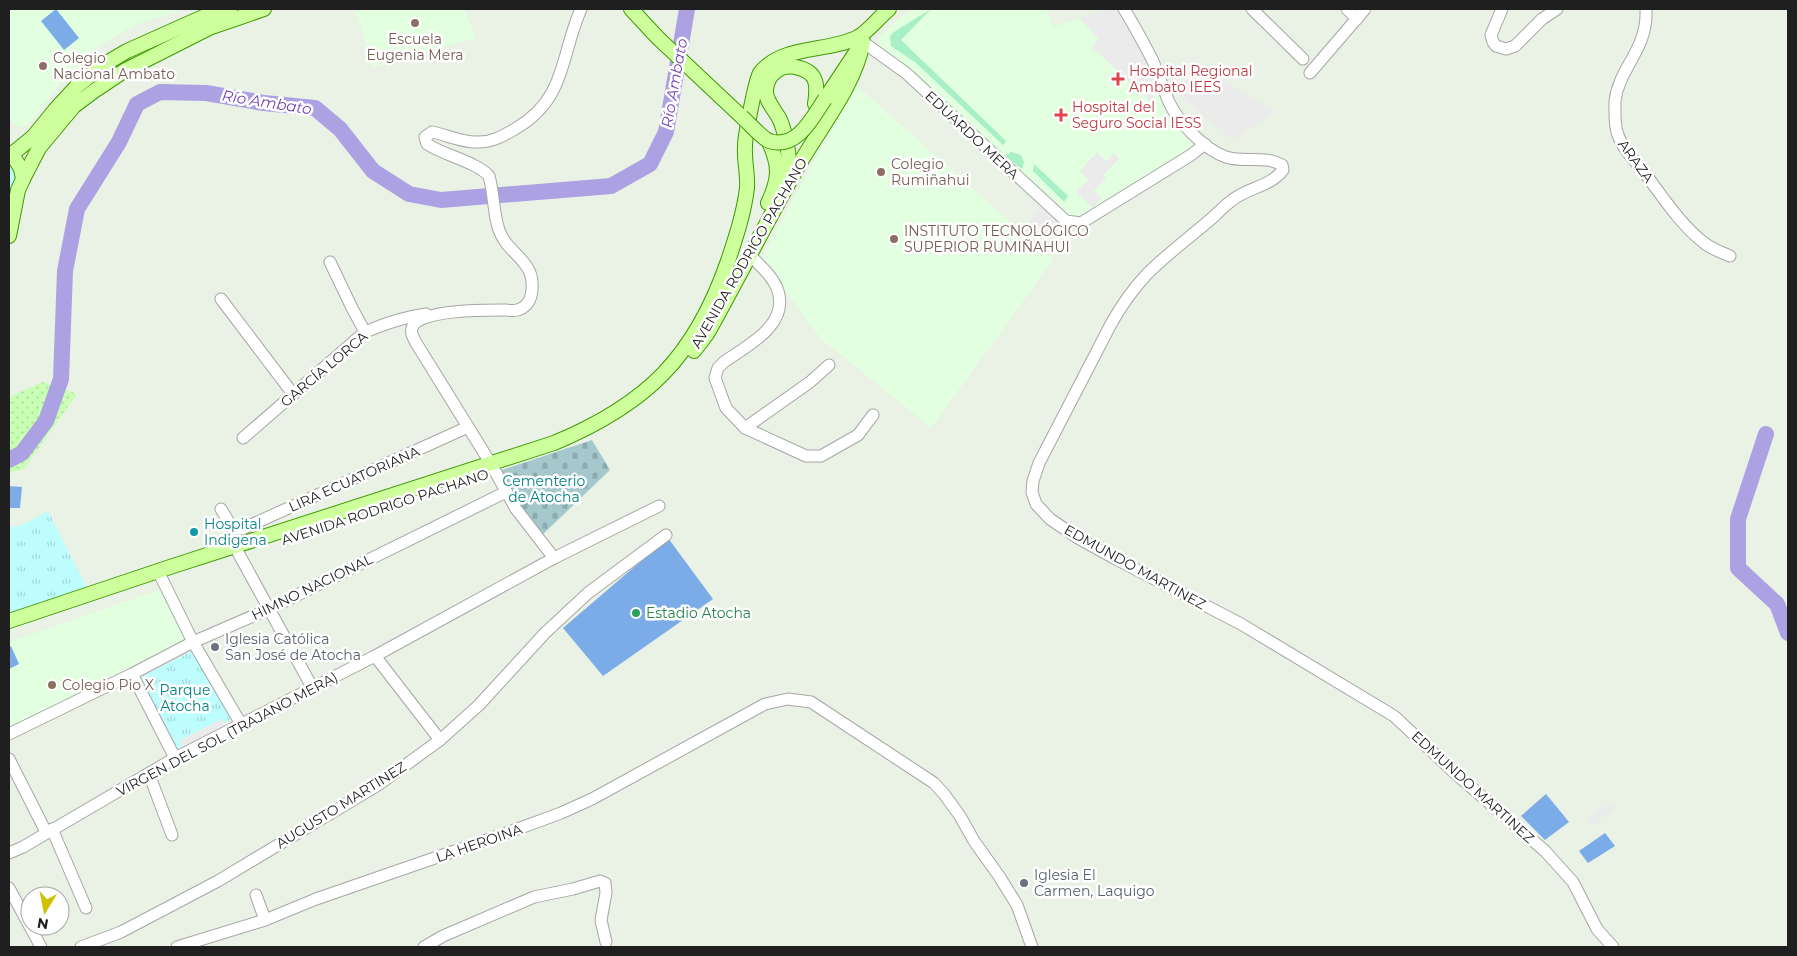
<svg xmlns="http://www.w3.org/2000/svg" width="1797" height="956" font-family="Montserrat,sans-serif">
<style>
.education{fill:#e2ffe0}
.sand{fill:url(#sand-dots)}
.cemetery{fill:url(#cemetery-stones)}
.park{fill:url(#park-tufts)}
.garden{fill:#a6efc7}
.pitch{fill:#7cace7}
.parking{fill:#ebebeb}
.lines{fill:none;stroke-linecap:round;stroke-linejoin:round}
.river{stroke:#aca1e2;stroke-width:16}
.minor-casing{stroke:#a6a6a6;stroke-width:13}
.major-casing{stroke:#3d9b00;stroke-width:16}
.minor{stroke:#fff;stroke-width:11}
.major{stroke:#cdff9c;stroke-width:14}
.major-bridge-casing{stroke:#3d9b00;stroke-width:16;stroke-linecap:butt}
.major-bridge{stroke:#cdff9c;stroke-width:14}
.education-dot{fill:#8d6e63;stroke:#fff;stroke-width:2}
.health-dot{fill:#e0444e;stroke:#fff;stroke-width:2}
.culture-dot{fill:#0f9aa8;stroke:#fff;stroke-width:2}
.leisure-dot{fill:#2e9e5b;stroke:#fff;stroke-width:2}
.worship-dot{fill:#6b7280;stroke:#fff;stroke-width:2}
.labels{text-anchor:middle;dominant-baseline:central;stroke-width:5;stroke-linejoin:round;paint-order:stroke}
.education-label{font-size:14px;fill:#785e54;stroke:#fff;text-anchor:start}
.health-label{font-size:14px;fill:#be3a42;stroke:#fff;text-anchor:start}
.street-label{font-size:14px;fill:#1f1f1f;stroke:#fff}
.park-label{font-size:14px;fill:#038183;stroke:#fff}
.culture-label{font-size:14px;fill:#0d838f;stroke:#fff;text-anchor:start}
.leisure-label{font-size:14px;fill:#27864d;stroke:#fff;text-anchor:start}
.worship-label{font-size:14px;fill:#5b616d;stroke:#fff;text-anchor:start}
.water-label{font-size:15px;font-style:italic;fill:#7642b8;stroke:#fff}
</style>
<defs>
<pattern id="sand-dots" width="8" height="8" patternUnits="userSpaceOnUse" patternTransform="scale(1.25)"><rect width="8" height="8" fill="#c9ffb5"/><path d="M2 2h.1M6 6h.1" fill="none" stroke="#acda9b" stroke-width="1.8" stroke-linecap="round"/></pattern>
<pattern id="cemetery-stones" width="16" height="16" patternUnits="userSpaceOnUse" patternTransform="scale(1.25)"><rect width="16" height="16" fill="#a4c8cc"/><path d="M2 7V4a2 2 0 0 1 4 0v3zM10 15v-3a2 2 0 0 1 4 0v3z" fill="#8dabaf"/></pattern>
<pattern id="park-tufts" width="24" height="20" patternUnits="userSpaceOnUse" patternTransform="scale(1.25)"><rect width="24" height="20" fill="#befdfe"/><path d="M3 7l-1-3M5 7V3M7 7l1-3M15 17l-1-3M17 17v-4M19 17l1-3" fill="none" stroke="#a3d8d9"/></pattern>
</defs>
<rect width="100%" height="100%" fill="#eaf1e5"/>
<!-- education -->
<g class="education">
<polygon points="9,9 186,9 137,24 95,48 61,83 34,118 27,125 20,128 9,119"/>
<polygon points="355,9 464,9 476,38 373,67"/>
<polygon points="914,9 1046,9 1053,27 1106,9 1150,59 1162,108 1173,123 1193,142 1190,151 1082,221 1066,220 880,49 879,43 880,36 896,21"/>
<polygon points="855,84 1053,260 931,428 832,347 824,343 762,259"/>
<polygon points="162,589 187,639 9,727 9,642"/>
</g>
<!-- sand -->
<polygon class="sand" points="43,382 77,394 23,470 9,472 9,397"/>
<!-- cemetery -->
<polygon class="cemetery" points="592,440 610,470 540,537 496,472"/>
<!-- park -->
<g class="park">
<polygon points="9,159 20,171 12,189 9,190"/>
<polygon points="48,511 87,588 9,616 9,527 20,526"/>
<polygon points="194,650 231,719 224,723 222,719 180,740 182,746 176,749 139,678"/>
</g>
<!-- garden -->
<g class="garden">
<polygon points="931,9 901,40 1006,141 1003,145 916,63 891,46 890,36 894,32"/>
<polygon points="1011,152 1021,155 1024,162 1022,169 1005,156"/>
<polygon points="1034,164 1068,196 1064,202 1033,171"/>
</g>
<!-- pitch -->
<g class="pitch">
<polygon points="56,9 79,38 64,50 41,21"/>
<polygon points="9,486 22,487 20,508 9,508"/>
<polygon points="668,538 713,599 603,676 563,628"/>
<polygon points="11,646 19,664 9,669 9,647"/>
<polygon points="1546,794 1569,822 1545,840 1521,816"/>
<polygon points="1605,833 1615,846 1588,863 1579,851"/>
</g>
<!-- parking -->
<g class="parking">
<polygon points="1106,9 1122,9 1150,59 1156,86 1151,102 1092,47 1098,38 1079,18"/>
<polygon points="1206,70 1275,112 1233,140 1181,96 1183,83"/>
<polygon points="1097,152 1106,161 1114,153 1119,159 1103,175 1106,178 1094,191 1102,198 1093,208 1076,192 1088,180 1080,171"/>
<polygon points="1043,206 1064,224 1044,247 1023,229"/>
<polygon points="222,720 227,729 186,750 181,741"/>
<polygon points="1610,803 1616,808 1592,826 1587,819"/>
</g>
<g class="lines">
<!-- river -->
<g class="river">
<polyline points="1766,434 1738,519 1738,568 1777,604 1788,633"/>
<polyline points="9,460 22,453 46,421 61,379 65,271 77,209 119,142 137,104 160,92 206,93 264,103 315,108 340,129 373,171 409,194 441,200 611,186 650,164 666,132 687,9"/>
</g>
<!-- minor casing -->
<g class="minor-casing">
<g id="minor">
<path d="M1124,9C1134,25 1143,42 1152,59C1158,73 1163,88 1169,102C1178,122 1205,150 1226,157C1244,163 1265,155 1282,165L1283,170C1270,187 1248,187 1231,201C1224,206 1218,213 1211,219C1190,237 1167,254 1147,274C1133,289 1121,306 1111,324L1039,463L1033,481L1032,492L1036,504L1050,519L1078,538L1114,558L1241,624L1394,716L1456,774L1545,851L1573,882L1597,929L1613,947"/>
<polyline points="1252,9 1303,59"/>
<polyline points="1347,9 1357,19"/>
<polyline points="1502,9 1491,35 1493,42 1496,46 1506,49 1515,46 1542,19 1557,9"/>
<path d="M1646,9C1648,50 1619,67 1615,101C1615,111 1614,126 1618,135C1623,149 1635,161 1644,172C1662,196 1680,224 1703,242C1711,249 1721,252 1730,256"/>
<polyline points="863,42 906,73 1066,221 1081,223 1191,155 1205,144"/>
<polyline points="1310,73 1365,9"/>
<path d="M750,255C759,265 774,277 778,291C789,326 746,346 724,362L718,368L715,378L726,408L745,428L806,456H821L858,435L873,415"/>
<polyline points="330,262 352,308 365,332"/>
<polyline points="221,299 293,394"/>
<polyline points="745,428 810,382 829,365"/>
<path d="M243,438L365,332C386,323 404,317 426,314"/>
<polyline points="221,509 233,529 242,529 468,427"/>
<polyline points="235,547 312,687"/>
<path d="M554,558L516,509L491,464L418,346C415,341 410,334 412,328C417,309 488,310 506,310C514,311 521,311 527,304C534,295 534,277 527,267C518,253 505,247 499,230C493,213 494,193 489,176C477,162 443,155 427,144L425,137L432,132C447,135 461,142 476,142C491,143 503,136 515,129C567,99 560,56 581,9"/>
<polyline points="158,571 193,642 241,724"/>
<polyline points="375,656 440,740"/>
<polyline points="132,674 175,758"/>
<polyline points="9,734 132,674 193,642 269,609 506,492"/>
<polyline points="9,759 46,832"/>
<polyline points="149,774 172,835"/>
<polyline points="52,829 86,908"/>
<polyline points="9,853 23,847 175,758 375,656 554,558 659,506"/>
<polyline points="9,888 41,947"/>
<polyline points="256,895 265,920"/>
<polyline points="81,947 121,932 218,881 378,785 440,740 479,705 545,633 588,593 666,535"/>
<polyline points="177,947 265,920 316,899 504,834 561,813 592,799 765,704 788,699 811,702 934,783 944,794 960,816 974,841 999,876 1017,905 1032,947"/>
<polyline points="424,947 443,936 534,897 573,889 600,881 605,883 606,893 601,920 606,942"/>
</g>
</g>
<!-- major casing -->
<g class="major-casing">
<g id="major">
<polyline points="631,9 658,38 742,117"/>
<polyline points="825,99 858,49"/>
<polyline points="9,154 12,154 21,169 23,179 18,190 9,236"/>
<polyline points="12,154 33,137 55,110 77,86 105,64 127,51 203,17 230,9"/>
<polyline points="23,179 39,148 74,106 94,91 124,71 209,28 264,9"/>
<path d="M786,182C787,176 788,169 789,163C789,152 784,127 779,118C774,109 765,100 766,90C767,75 780,64 795,67C818,71 818,85 815,104"/>
<path d="M768,203C780,178 780,165 768,140"/>
<path d="M694,351L707,334C739,277 768,219 800,163C822,125 855,85 863,42"/>
<path d="M9,621L170,567L554,443C648,404 695,356 728,261C736,237 744,213 747,188C748,174 744,160 745,146C745,136 756,78 760,73C783,44 828,53 858,37C870,30 878,18 889,9"/>
</g>
</g>
<!-- minor -->
<use href="#minor" class="minor"/>
<!-- major -->
<use href="#major" class="major"/>
<!-- major-bridge casing -->
<g class="major-bridge-casing">
<path id="major-bridge" d="M742,117C749,123 762,138 769,141C797,150 813,117 825,99"/>
</g>
<!-- major-bridge -->
<use href="#major-bridge" class="major-bridge"/>
</g>
<!-- markers -->
<g class="education-dot">
<circle cx="415" cy="23" r="5"/>
<circle cx="43" cy="66" r="5"/>
<circle cx="881" cy="172" r="5"/>
<circle cx="894" cy="239" r="5"/>
<circle cx="52" cy="685" r="5"/>
</g>
<g class="health-dot">
<path d="M1115.5 71.5h5v5h5v5h-5v5h-5v-5h-5v-5h5z"/>
<path d="M1058.5 107.5h5v5h5v5h-5v5h-5v-5h-5v-5h5z"/>
</g>
<circle class="culture-dot" cx="194" cy="532" r="5"/>
<circle class="leisure-dot" cx="636" cy="613" r="5"/>
<g class="worship-dot">
<circle cx="215" cy="647" r="5"/>
<circle cx="1024" cy="883" r="5"/>
</g>
<g class="labels">
<!-- education labels -->
<g class="education-label">
<text x="415" y="39" text-anchor="middle">Escuela<tspan x="415" dy="16">Eugenia Mera</tspan></text>
<text x="53" y="58">Colegio<tspan x="53" dy="16">Nacional Ambato</tspan></text>
<text x="891" y="164">Colegio<tspan x="891" dy="16">Rumiñahui</tspan></text>
<text x="904" y="231">INSTITUTO TECNOLÓGICO<tspan x="904" dy="16">SUPERIOR RUMIÑAHUI</tspan></text>
<text x="62" y="685">Colegio Pio X</text>
</g>
<!-- health labels -->
<g class="health-label">
<text x="1129" y="71">Hospital Regional<tspan x="1129" dy="16">Ambato IEES</tspan></text>
<text x="1072" y="107">Hospital del<tspan x="1072" dy="16">Seguro Social IESS</tspan></text>
</g>
<!-- street labels -->
<g class="street-label">
<text transform="translate(972 135) rotate(43)">EDUARDO MERA</text>
<text transform="translate(1636 161) rotate(54)">ARAZA</text>
<text transform="translate(749 253) rotate(-60)">AVENIDA RODRIGO PACHANO</text>
<text transform="translate(324 369) rotate(-40)">GARCÍA LORCA</text>
<text transform="translate(354 479) rotate(-24)">LIRA ECUATORIANA</text>
<text transform="translate(385 507) rotate(-18)">AVENIDA RODRIGO PACHANO</text>
<text transform="translate(1135 567) rotate(29)">EDMUNDO MARTINEZ</text>
<text transform="translate(312 587) rotate(-26)">HIMNO NACIONAL</text>
<text transform="translate(227 734) rotate(-28)">VIRGEN DEL SOL (TRAJANO MERA)</text>
<text transform="translate(1473 787) rotate(42)">EDMUNDO MARTINEZ</text>
<text transform="translate(341 805) rotate(-32)">AUGUSTO MARTINEZ</text>
<text transform="translate(479 843) rotate(-19)">LA HEROINA</text>
</g>
<!-- park labels -->
<g class="park-label">
<text x="544" y="481">Cementerio<tspan x="544" dy="16">de Atocha</tspan></text>
<text x="185" y="690">Parque<tspan x="185" dy="16">Atocha</tspan></text>
</g>
<!-- culture labels -->
<g class="culture-label">
<text x="204" y="524">Hospital<tspan x="204" dy="16">Indigena</tspan></text>
</g>
<!-- leisure labels -->
<g class="leisure-label">
<text x="646" y="613">Estadio Atocha</text>
</g>
<!-- worship labels -->
<g class="worship-label">
<text x="225" y="639">Iglesia Católica<tspan x="225" dy="16">San José de Atocha</tspan></text>
<text x="1034" y="875">Iglesia El<tspan x="1034" dy="16">Carmen, Laquigo</tspan></text>
</g>
<!-- water labels -->
<g class="water-label">
<text transform="translate(674 83) rotate(-80)">Río Ambato</text>
<text transform="translate(267 102) rotate(9)">Río Ambato</text>
</g>
</g>
<!-- border -->
<rect width="1797" height="956" fill="none" stroke="#1f1f1f" stroke-width="20"/>
<!-- north arrow -->
<g transform="translate(45 911) rotate(190)"><circle r="24" fill="#ffffff" stroke="#a5a5a5"/>
<path d="M0-4L9 19L0 12L-9 19Z" fill="#cfc100"/>
<text y="-8" font-size="14" font-weight="bold" text-anchor="middle" fill="#1f1f1f">N</text>
</g>
</svg>
